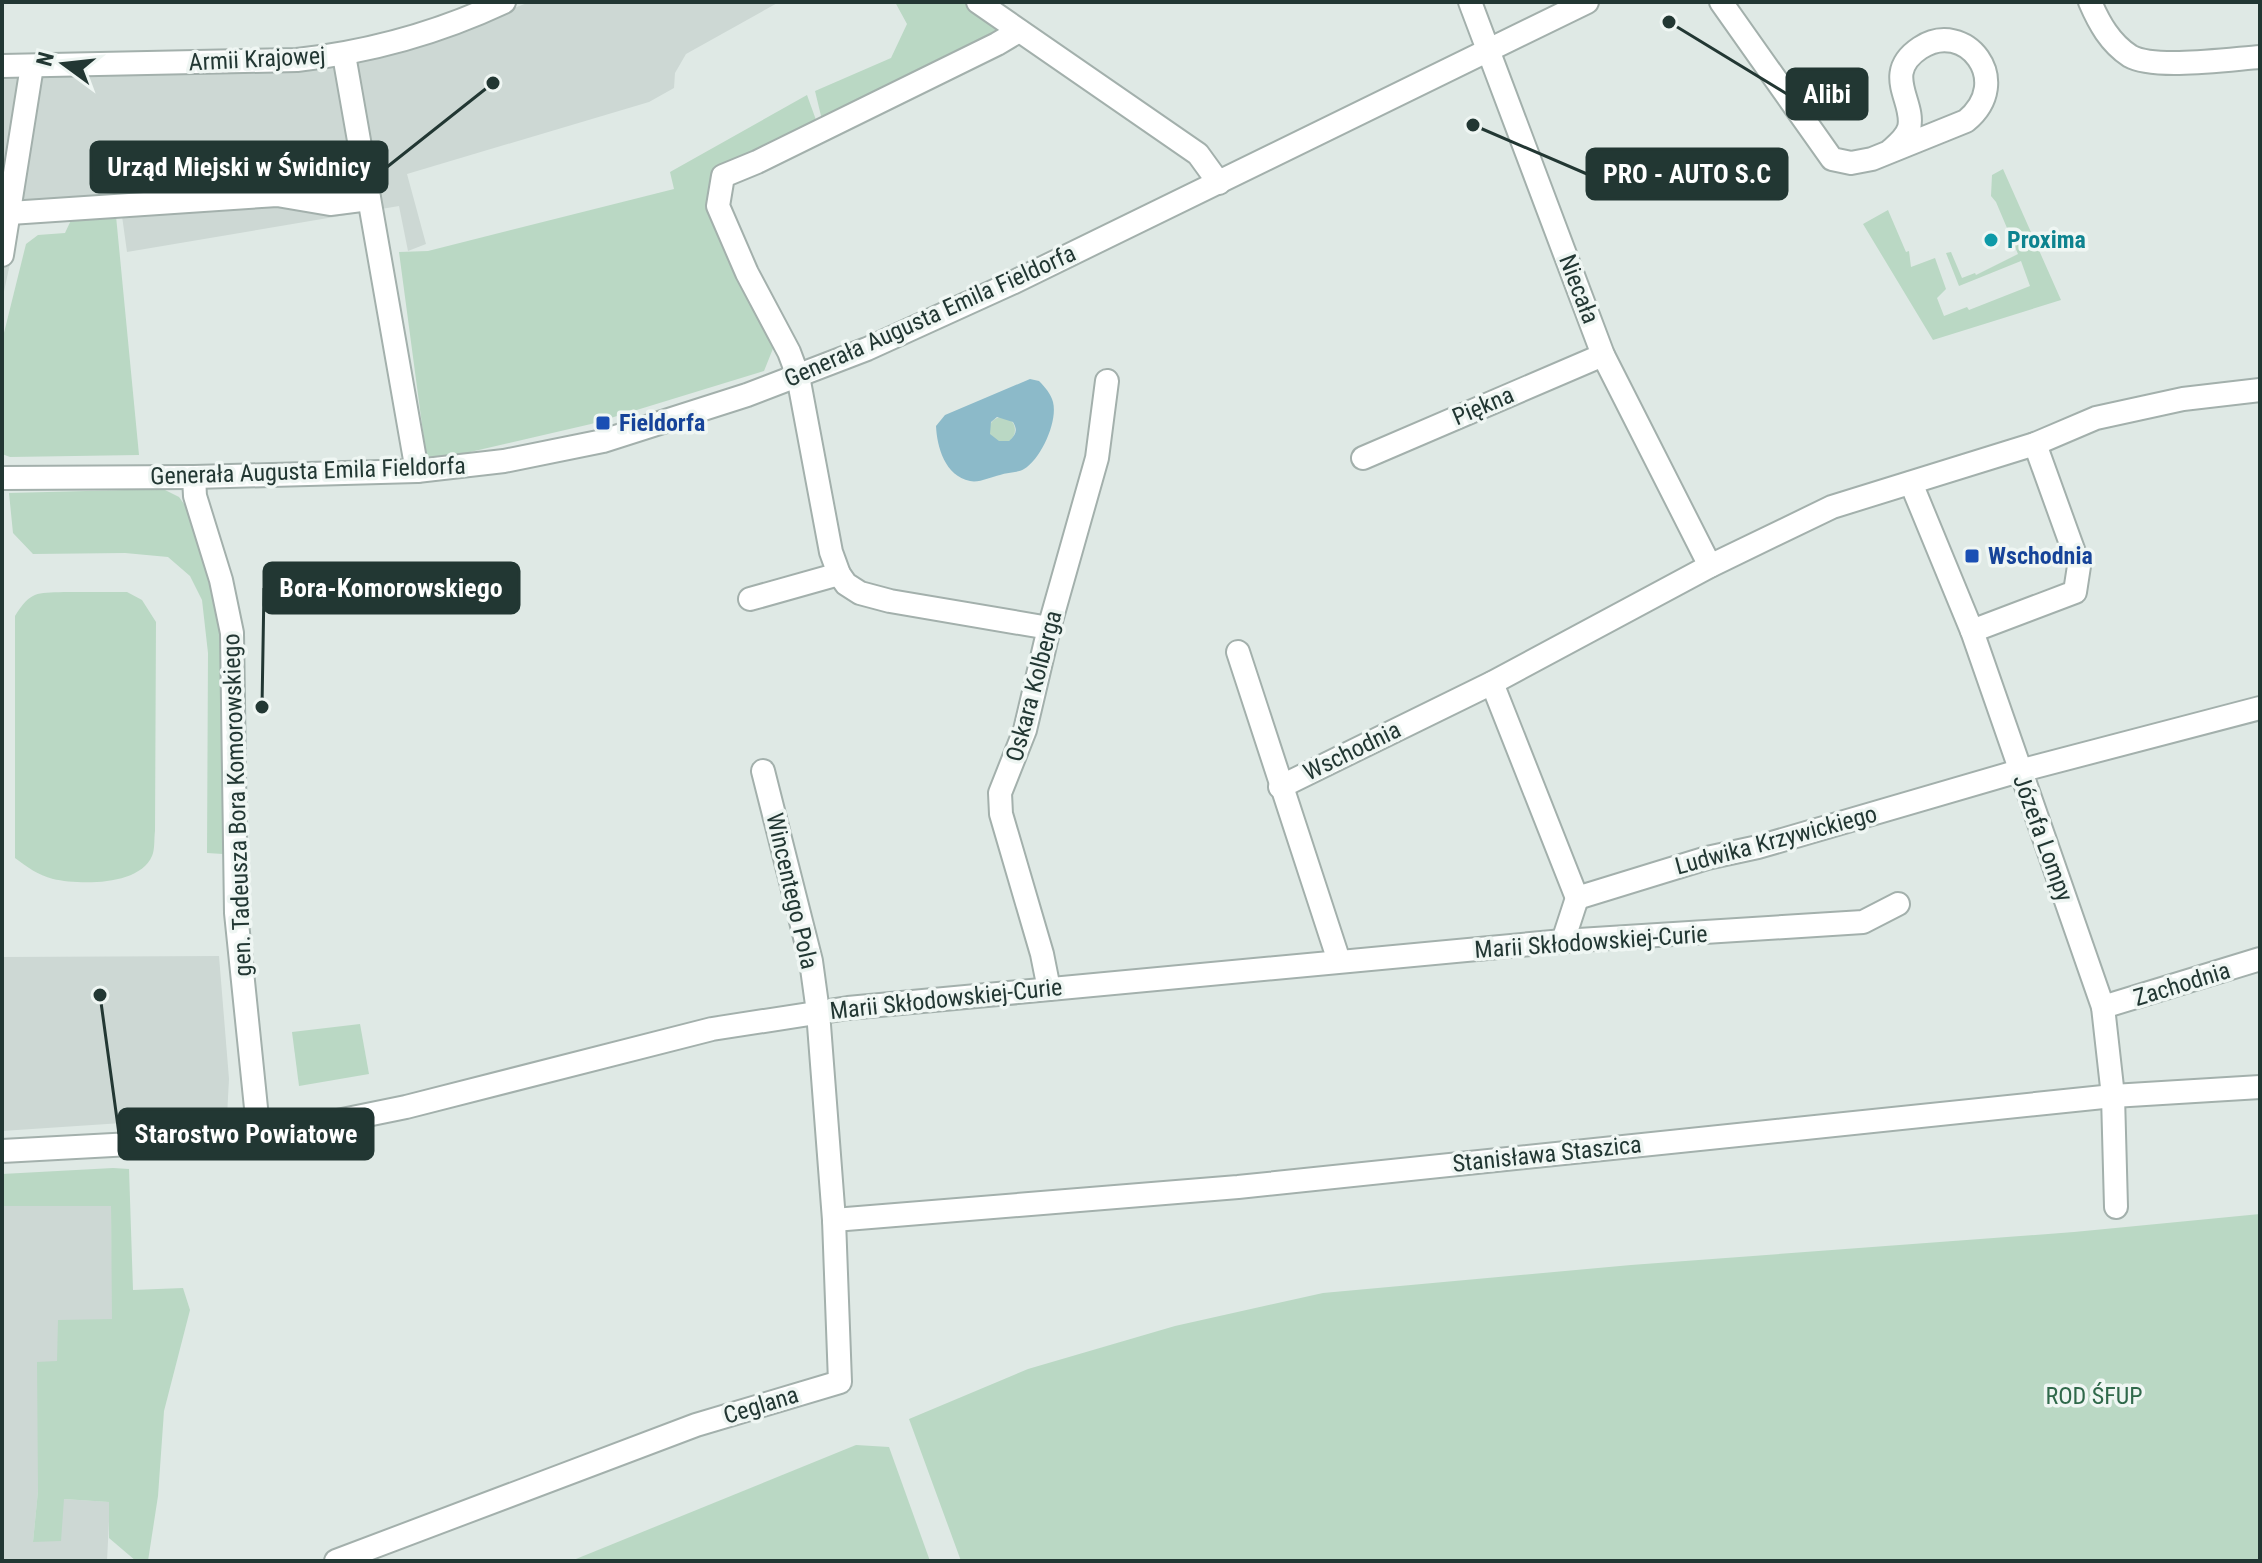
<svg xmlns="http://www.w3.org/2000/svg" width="2262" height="1563" font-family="'Roboto Condensed',sans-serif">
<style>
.built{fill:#cdd8d4}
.green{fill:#bad8c4}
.water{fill:#8cbac9;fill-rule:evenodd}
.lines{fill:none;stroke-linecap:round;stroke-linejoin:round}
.street-casing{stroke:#a3b0ac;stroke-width:26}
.street{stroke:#fff;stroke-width:22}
.culture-dot{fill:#0f9aa8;stroke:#eff6f3;stroke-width:3}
.transit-dot{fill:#1a4fb4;stroke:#eff6f3;stroke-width:3}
.labels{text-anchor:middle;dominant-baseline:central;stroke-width:7;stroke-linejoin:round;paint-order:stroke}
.street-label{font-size:24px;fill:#223733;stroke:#eff6f3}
.culture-label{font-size:24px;font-weight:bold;fill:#0d838f;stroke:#eff6f3;text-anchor:start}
.transit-label{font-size:24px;font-weight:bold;fill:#164399;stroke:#eff6f3;text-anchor:start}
.park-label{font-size:24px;fill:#30694b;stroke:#eff6f3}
.leader{fill:none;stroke:#223733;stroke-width:3}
.callout-dot{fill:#223733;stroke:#eff6f3;stroke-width:3}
.callout{fill:#223733;stroke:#223733;stroke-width:3}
.callout-label{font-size:26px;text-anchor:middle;font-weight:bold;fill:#fff}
</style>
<rect width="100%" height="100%" fill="#dfe9e5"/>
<!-- built -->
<g class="built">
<polygon points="530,2 779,2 686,54 675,73 674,88 649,102 407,174 426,244 408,251 399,206 127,252 122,216 19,221 2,301 2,74 402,50"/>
<polygon points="219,956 229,1079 227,1116 2,1131 2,957"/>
<polygon points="111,1205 113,1319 57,1362 38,1362 38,1491 33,1542 63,1499 110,1502 107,1561 2,1561 2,1206"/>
</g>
<!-- green -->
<g class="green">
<polygon points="895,2 968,2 1011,35 822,120 815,91 891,58 907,24"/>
<polygon points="807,95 820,131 723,176 707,208 776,341 764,371 591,424 427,462 399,252 428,251 674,189 670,172"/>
<polygon points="2003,169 2061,300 1933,340 1863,224 1888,210 1906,252 1909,251 1911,267 1935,258 1946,289 1937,298 1944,316 1967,307 1969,310 2030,286 2021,261 1959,286 1946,253 1951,252 1962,278 1975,273 1976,275 2018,254 1996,202 1991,196 1992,175"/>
<polygon points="116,216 139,455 10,457 2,454 2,341 26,244 38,235 65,233 72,218"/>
<circle cx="1002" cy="430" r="13"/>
<polygon points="163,489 179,497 187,508 216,604 224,667 223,854 207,853 208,653 202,600 190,576 168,557 125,553 33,554 13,533 9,493"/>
<path d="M64,592H127L142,600L156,622L155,831C154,838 155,850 152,856C139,886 80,885 53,879C38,875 27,867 15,858V616C31,591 36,593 64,592Z"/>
<polygon points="360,1024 369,1074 299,1086 292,1032"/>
<polygon points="113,1168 129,1169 133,1290 183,1288 190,1310 164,1411 158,1496 148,1561 136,1561 109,1538 109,1502 64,1499 61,1541 33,1542 38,1491 37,1362 57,1361 58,1320 112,1319 111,1206 2,1206 2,1174"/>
<polygon points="2260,1214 2260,1561 961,1561 909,1419 1028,1369 1175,1326 1323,1293 1631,1265 2074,1232"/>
<polygon points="856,1445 889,1447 930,1561 571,1561"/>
</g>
<!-- water -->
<path class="water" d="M1030,379L1039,381C1045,387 1051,394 1053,402C1058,421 1041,459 1024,469C1018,473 1007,472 1000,475C991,477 979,483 970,481C945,476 937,447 936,426L945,415ZM997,417L1013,422C1018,430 1016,435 1009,441H999L990,434L991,422Z"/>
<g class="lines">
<!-- street casing -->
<g class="street-casing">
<g id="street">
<polyline points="978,2 1198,154 1219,183"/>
<polyline points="1470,2 1603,355 1710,566"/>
<path d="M1721,2L1832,159L1851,163L1872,159L1966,121C2015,81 1965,18 1920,48C1881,74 1916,102 1909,128C1906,138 1898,144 1890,151"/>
<path d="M2090,2C2099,23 2110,43 2130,56C2154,70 2231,59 2260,57"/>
<polyline points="1019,31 997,44 757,162 723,176 718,206 747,273 789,352 798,376 831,552 839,574 846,584 860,593 890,601 1049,628"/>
<polyline points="344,55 417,471"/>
<path d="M2,66L297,60C369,52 438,33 504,2"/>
<polyline points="10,213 277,195 330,204 369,199"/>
<polyline points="2,255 32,66"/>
<polyline points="1363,458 1603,355"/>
<polyline points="194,477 195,496 221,580 232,633 236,913 259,1137"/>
<polyline points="2,478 194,477 417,471 504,461 603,441 747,395 867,349 1012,283 1587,2"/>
<polyline points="1911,483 1972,631 2103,1007 2113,1096 2116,1207"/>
<polyline points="750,599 839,574"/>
<polyline points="1972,631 2075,592 2079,566 2035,444"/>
<polyline points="1238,652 1339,961"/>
<polyline points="1492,683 1577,898"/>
<polyline points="1280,787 1492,683 1710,566 1832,507 2035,444 2096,418 2183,399 2260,390"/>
<polyline points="1577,898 1707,858 1758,847 2019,771 2260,708"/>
<polyline points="1563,941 1577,898"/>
<polyline points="1049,989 1042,954 1001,814 1000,793 1025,730 1049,628 1097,458 1107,381"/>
<polyline points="2103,1007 2260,959"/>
<polyline points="2,1151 259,1137 406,1107 712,1029 848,1008 1563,941 1863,922 1898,904"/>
<polyline points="834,1220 1238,1187 2113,1096 2260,1087"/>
<polyline points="336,1561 696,1425 840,1382 834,1220 818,1012 811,961 763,771"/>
</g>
</g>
<!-- street -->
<use href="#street" class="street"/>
</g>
<!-- markers -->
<circle class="culture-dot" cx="1991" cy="240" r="8"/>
<g class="transit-dot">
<rect x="595" y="415" width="16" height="16" rx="4"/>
<rect x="1964" y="548" width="16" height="16" rx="4"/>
</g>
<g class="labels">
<!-- street labels -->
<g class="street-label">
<text transform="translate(257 59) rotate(-3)">Armii Krajowej</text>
<text transform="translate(1579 289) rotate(69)">Niecała</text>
<text transform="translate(930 316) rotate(-24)">Generała Augusta Emila Fieldorfa</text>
<text transform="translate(1483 406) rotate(-23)">Piękna</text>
<text transform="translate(308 471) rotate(-2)">Generała Augusta Emila Fieldorfa</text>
<text transform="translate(1034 686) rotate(-75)">Oskara Kolberga</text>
<text transform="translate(1352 751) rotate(-26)">Wschodnia</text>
<text transform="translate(237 805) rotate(-92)">gen. Tadeusza Bora Komorowskiego</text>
<text transform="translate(2043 838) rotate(70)">Józefa Lompy</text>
<text transform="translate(1776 840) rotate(-15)">Ludwika Krzywickiego</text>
<text transform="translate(792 891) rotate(77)">Wincentego Pola</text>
<text transform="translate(1591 942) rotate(-4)">Marii Skłodowskiej-Curie</text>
<text transform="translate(2182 984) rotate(-17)">Zachodnia</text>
<text transform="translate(946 999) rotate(-6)">Marii Skłodowskiej-Curie</text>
<text transform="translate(1547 1154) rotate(-6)">Stanisława Staszica</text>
<text transform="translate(761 1405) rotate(-17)">Ceglana</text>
</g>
<!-- culture labels -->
<g class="culture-label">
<text x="2007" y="240">Proxima</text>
</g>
<!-- transit labels -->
<g class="transit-label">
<text x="619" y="423">Fieldorfa</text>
<text x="1988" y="556">Wschodnia</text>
</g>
<!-- park labels -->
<g class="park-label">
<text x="2094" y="1396">ROD ŚFUP</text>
</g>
</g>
<!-- callouts -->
<path class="leader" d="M1669 22L1787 94M493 83L387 167M1473 125L1587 174M262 707L264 588M100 995L119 1134"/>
<g class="callout-dot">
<circle cx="1669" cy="22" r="8"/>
<circle cx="493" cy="83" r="8"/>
<circle cx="1473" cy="125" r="8"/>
<circle cx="262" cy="707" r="8"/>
<circle cx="100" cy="995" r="8"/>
</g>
<g class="callout">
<rect x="1787" y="69" width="80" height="50" rx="8"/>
<rect x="91" y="142" width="296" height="50" rx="8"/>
<rect x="1587" y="149" width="200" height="50" rx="8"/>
<rect x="264" y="563" width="255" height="50" rx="8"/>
<rect x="119" y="1109" width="254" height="50" rx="8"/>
</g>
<g class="callout-label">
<text x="1827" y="103">Alibi</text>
<text x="239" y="176">Urząd Miejski w Świdnicy</text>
<text x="1687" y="183">PRO - AUTO S.C</text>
<text x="391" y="597">Bora-Komorowskiego</text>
<text x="246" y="1143">Starostwo Powiatowe</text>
</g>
<!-- border -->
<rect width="2262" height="1563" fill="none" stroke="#223733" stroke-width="8"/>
<!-- north arrow -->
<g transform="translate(64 64) rotate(285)" stroke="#eff6f3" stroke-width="6" paint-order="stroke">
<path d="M0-6L14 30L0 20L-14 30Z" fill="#223733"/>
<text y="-12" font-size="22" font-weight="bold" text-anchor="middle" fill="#223733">N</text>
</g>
</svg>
